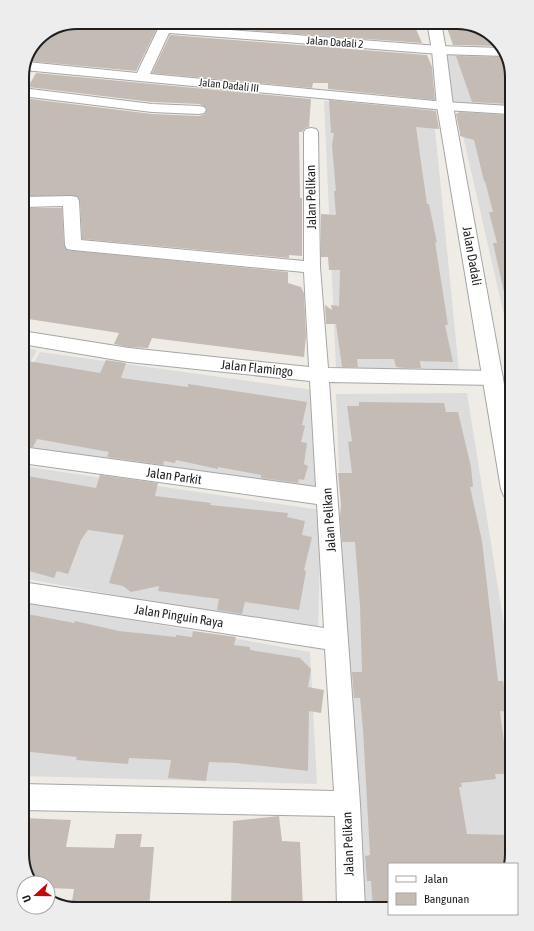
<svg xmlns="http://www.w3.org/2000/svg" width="534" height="931" font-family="'Asap Condensed',sans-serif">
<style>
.residential{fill:#dddcdc}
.building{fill:#c4bbb4}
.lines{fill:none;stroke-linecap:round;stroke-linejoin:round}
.minor-casing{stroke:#a6a6a6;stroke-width:2}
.tertiary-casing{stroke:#a6a6a6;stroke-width:2}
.minor{fill:#fff;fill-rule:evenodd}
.tertiary{fill:#fff;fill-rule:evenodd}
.labels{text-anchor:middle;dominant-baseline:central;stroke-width:3;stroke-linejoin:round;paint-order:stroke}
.far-street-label{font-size:11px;fill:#1f1f1f;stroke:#fff}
.street-label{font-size:13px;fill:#1f1f1f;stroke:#fff}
.rim{fill:none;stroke:#1f1f1f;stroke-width:2}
</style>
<rect width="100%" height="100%" fill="#efece5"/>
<!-- residential -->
<g class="residential">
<polygon points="447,54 507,56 512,77 512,108 445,103"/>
<polygon points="324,101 433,109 459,371 336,368"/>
<polygon points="463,136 512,137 512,350"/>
<polygon points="22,347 37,350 22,380"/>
<polygon points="40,352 313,390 317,498 22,448 22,383"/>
<polygon points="467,393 512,675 512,855 509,864 389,864 389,909 356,909 336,394"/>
<polygon points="22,466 321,510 318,632 22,578"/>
<polygon points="22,600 310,652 317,784 22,776"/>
</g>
<!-- building -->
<g class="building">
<polygon points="77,22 413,22 422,43 164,24 158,26 136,71 28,61 40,37"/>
<polygon points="445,22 461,22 488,31 501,46 453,45"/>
<polygon points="170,35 427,55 432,67 435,100 328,89 328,83 313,83 312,88 152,73"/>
<polygon points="456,56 508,57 512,77 512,104 472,102"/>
<polygon points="36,73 311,99 309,127 305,128 302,132 299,132 300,198 302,198 302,256 289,255 289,258 82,239 80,201 77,196 22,196 23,98 152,114 199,116 205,114 207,109 204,106 199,104 152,102 28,87"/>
<polygon points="329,100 436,111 439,129 416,127 427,204 429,204 437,243 435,242 448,325 445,325 453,362 420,361 421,368 405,368 396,367 394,359 357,359 358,367 342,367 336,324 326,324 325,305 332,310 331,305 339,306 340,270 329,270 328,257 321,257 321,214 336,215 334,191 336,191 332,145 334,133 331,133"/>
<polygon points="460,112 512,115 512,296 505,297 493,243 497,243 489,212 493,212 485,181 484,181 474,140 460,136 460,133 456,114"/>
<polygon points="22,208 62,208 64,245 67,250 288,272 288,283 301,287 304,293 306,337 304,357 152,338 148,348 129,347 114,344 119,333 22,318"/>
<polygon points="22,360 100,373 106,360 126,363 121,378 188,387 188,384 307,402 302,425 305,426 301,442 307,443 304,464 308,466 304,480 299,479 298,483 261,478 261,475 218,467 218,469 176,460 175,463 164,461 163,465 107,457 109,452 37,439 33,447 22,446"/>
<polygon points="359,402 444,403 446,412 458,412 471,467 473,487 470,487 482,541 498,681 503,681 508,712 500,711 508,774 495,774 496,779 461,783 462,787 459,787 467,834 512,835 512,855 509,864 389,864 389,909 373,909 371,881 367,881 365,856 370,855 363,729 360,698 354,698 352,672 362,672 360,606 355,542 342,542 340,518 341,504 338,473 352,473 348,442 352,441 347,406 359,406"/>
<polygon points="22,475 96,488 100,475 158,483 155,496 211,503 210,505 288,513 287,517 305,521 302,535 312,537 304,570 306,571 299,610 245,602 242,614 217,610 219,599 158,591 159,586 131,592 123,586 109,583 124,535 88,530 81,540 68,574 57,571 54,578 22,569"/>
<polygon points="22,613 74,623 75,621 119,631 176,637 176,635 192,637 193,631 236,637 234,645 250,647 250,650 300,658 311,669 308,687 324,690 321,713 309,711 308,771 236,763 209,762 206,781 168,778 171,760 129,758 128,764 76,760 77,757 22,751"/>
<polygon points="279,816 282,841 300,842 303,909 231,909 233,821"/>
<polygon points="22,818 71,820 66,847 114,848 116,834 142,834 140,847 154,847 149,909 73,909 71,908 74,889 48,888 48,883 32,883 28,878 22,854"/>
</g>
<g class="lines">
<!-- minor casing -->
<g class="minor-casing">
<g id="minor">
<polygon points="164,25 439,46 502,48 507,56 439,54 169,33 150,74 445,102 512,106 512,114 445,110 24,70 27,62 137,73 158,29 159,26"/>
<polygon points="22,88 152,104 199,106 204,107 206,110 204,113 199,114 152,112 22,96"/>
<polygon points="311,128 316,129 318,132 320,267 328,368 494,371 501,373 503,378 501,383 494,385 329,382 360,804 365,909 337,909 335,816 22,810 22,784 334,791 325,649 22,602 22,582 324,628 317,504 22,463 22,447 316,487 310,381 129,362 22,344 22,331 129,348 309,367 304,272 73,250 67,249 65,245 63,206 22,207 22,197 71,196 77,197 79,201 81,240 304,261 304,132 306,129"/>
</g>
</g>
<!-- tertiary casing -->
<g class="tertiary-casing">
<polygon id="tertiary" points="427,22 441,22 446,50 453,106 512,428 512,498 504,496 501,489 437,106 432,50"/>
</g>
<!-- minor -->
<use href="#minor" class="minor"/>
<!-- tertiary -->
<use href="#tertiary" class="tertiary"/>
</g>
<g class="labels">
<!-- far-street labels -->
<g class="far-street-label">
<text transform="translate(335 42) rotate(4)">Jalan Dadali 2</text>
<text transform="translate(229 85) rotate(6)">Jalan Dadali III</text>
</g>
<!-- street labels -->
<g class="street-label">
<text transform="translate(311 197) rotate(-91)">Jalan Pelikan</text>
<text transform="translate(472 256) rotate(80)">Jalan Dadali</text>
<text transform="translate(257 368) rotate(6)">Jalan Flamingo</text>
<text transform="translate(174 476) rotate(8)">Jalan Parkit</text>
<text transform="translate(329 520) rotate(-94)">Jalan Pelikan</text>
<text transform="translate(179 616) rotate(9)">Jalan Pinguin Raya</text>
<text transform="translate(348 844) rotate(-92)">Jalan Pelikan</text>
</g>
</g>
<!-- crop -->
<path d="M0 0H534V931H0ZM77 29H457A48 48 0 0 1 505 77V854A48 48 0 0 1 457 902H77A48 48 0 0 1 29 854V77A48 48 0 0 1 77 29Z" fill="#ededed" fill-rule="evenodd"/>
<path class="rim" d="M77 29H457A48 48 0 0 1 505 77V854A48 48 0 0 1 457 902H77A48 48 0 0 1 29 854V77A48 48 0 0 1 77 29Z"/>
<!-- legend -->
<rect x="388" y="863" width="130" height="52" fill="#ffffff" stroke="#a5a5a5"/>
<rect x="396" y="876" width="20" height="6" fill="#ffffff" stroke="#a5a5a5"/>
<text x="424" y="883" font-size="12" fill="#1f1f1f">Jalan</text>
<rect x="396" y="893" width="20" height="12" fill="#c4bbb4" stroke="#a5a5a5"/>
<text x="424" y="903" font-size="12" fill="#1f1f1f">Bangunan</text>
<!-- north arrow -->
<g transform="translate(36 895) rotate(249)"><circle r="19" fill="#ffffff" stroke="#a5a5a5"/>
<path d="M0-3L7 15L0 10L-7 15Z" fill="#cb0208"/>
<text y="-6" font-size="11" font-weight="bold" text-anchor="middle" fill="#1f1f1f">U</text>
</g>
</svg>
